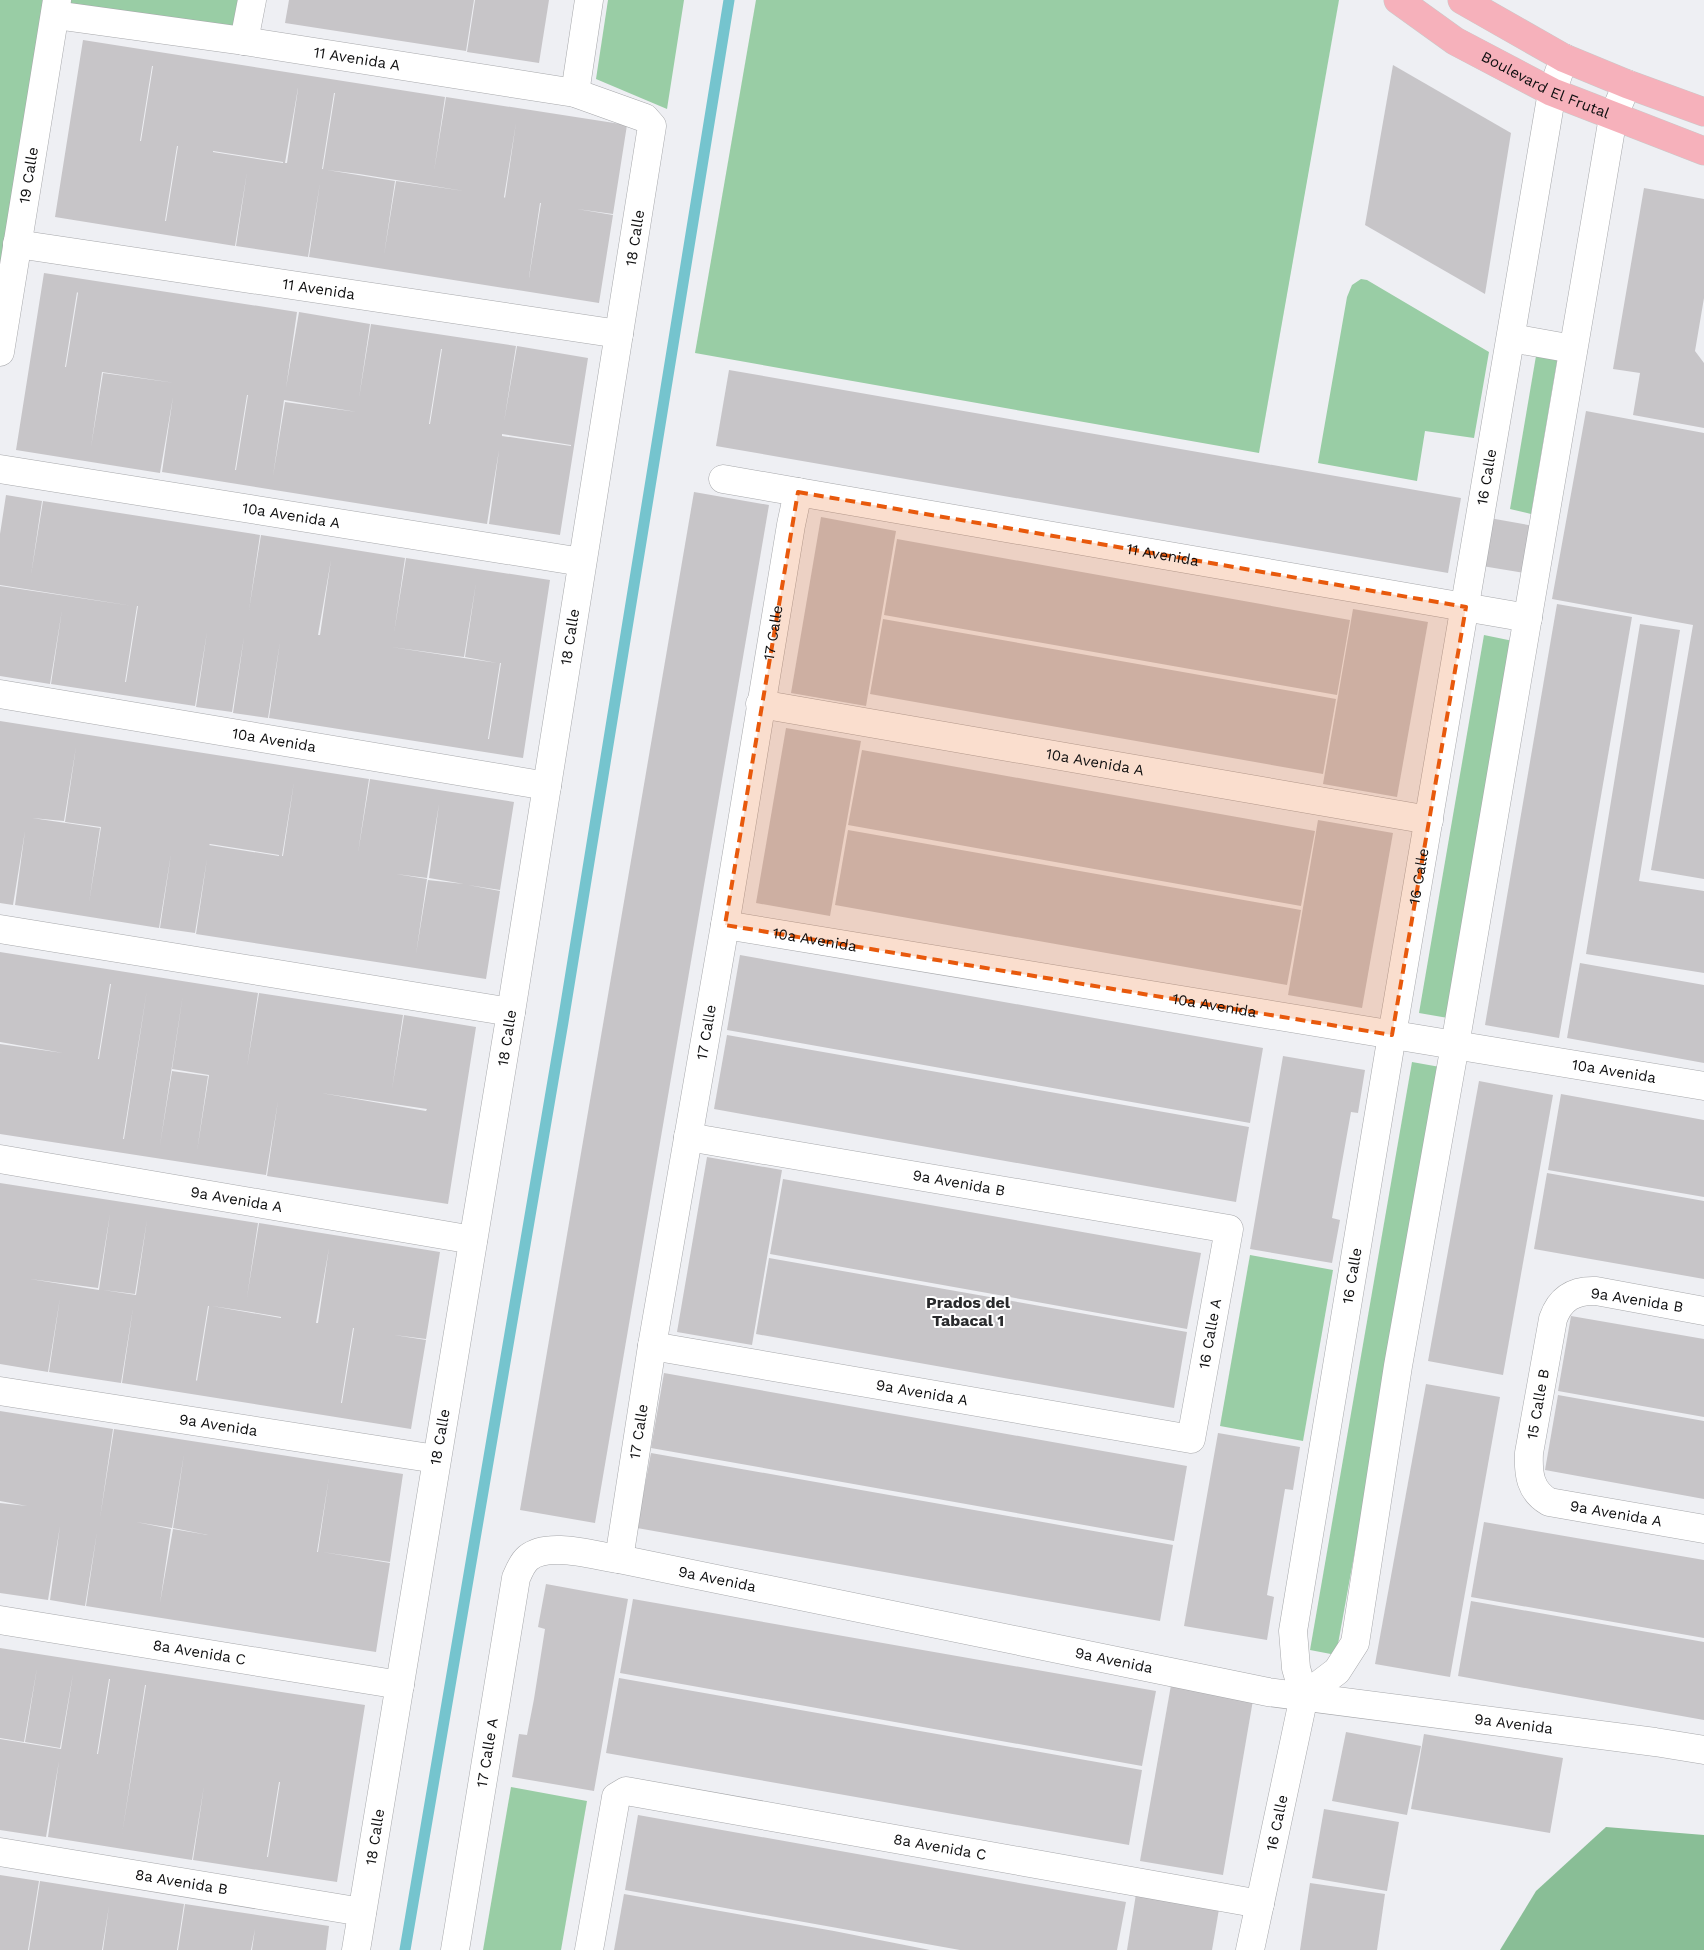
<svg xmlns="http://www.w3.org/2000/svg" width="1704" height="1950" font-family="'Work Sans',sans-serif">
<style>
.green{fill:#99cda5}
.forest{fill:#89be96}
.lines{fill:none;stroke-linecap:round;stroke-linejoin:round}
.stream{stroke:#75c4ce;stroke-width:11}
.building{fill:#c7c5c8;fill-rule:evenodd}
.street-casing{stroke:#a7a8ab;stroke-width:29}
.primary-casing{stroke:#cacaca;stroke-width:29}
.street{stroke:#fff;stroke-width:28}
.primary{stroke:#f6b1bb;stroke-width:28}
.marked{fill:#e8590c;fill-opacity:0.2;stroke:#e8590c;stroke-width:4;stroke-dasharray:10 6;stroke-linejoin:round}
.labels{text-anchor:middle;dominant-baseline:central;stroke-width:4;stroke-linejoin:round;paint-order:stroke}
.street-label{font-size:15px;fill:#0f0f10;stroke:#fff}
.neighbourhood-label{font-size:16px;font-weight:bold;fill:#292a2c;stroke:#fff}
</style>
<rect width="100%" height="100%" fill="#eeeff3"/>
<!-- green -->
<g class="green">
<polygon points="0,0 252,0 244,41 55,15 0,352"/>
<polygon points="608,0 684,0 667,109 596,79"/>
<polygon points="756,0 1339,0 1259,453 695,353"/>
<polygon points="1361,279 1367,280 1489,352 1474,438 1425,431 1417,481 1318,463 1347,297 1352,285"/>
<polygon points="1537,350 1558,355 1531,514 1510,509"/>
<polygon points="1484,635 1513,641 1448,1018 1419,1013"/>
<polygon points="1412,1062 1440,1067 1389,1363 1336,1655 1310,1650"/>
<polygon points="1250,1255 1333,1270 1303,1441 1220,1426"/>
<polygon points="511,1787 587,1801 561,1950 483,1950"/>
</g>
<!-- forest -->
<polygon class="forest" points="1606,1827 1704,1835 1704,1950 1500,1950 1536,1891"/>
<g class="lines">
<!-- stream -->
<polyline class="stream" points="405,1950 563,1022 729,0"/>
</g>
<!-- building -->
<g class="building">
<polygon points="289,0 474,0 466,51 285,23"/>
<polygon points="475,0 549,0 539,63 467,52"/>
<path d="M83,40L445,97L434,171L446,97L627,125L613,214L577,209L613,215L599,303L309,257L320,183L308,257L236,246L247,172L235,246L55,217ZM152,66H153L141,141H140ZM298,89L287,163H285L298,88ZM334,93H335L323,169H322ZM516,123L505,198L504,197ZM177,146H178L166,221H165ZM213,151L283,162V163L213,152ZM327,170L359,174L464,191L396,181L384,255L395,181ZM540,203H541L529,278V277Z"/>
<polygon points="1393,65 1511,133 1485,294 1365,225"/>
<polygon points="1644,188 1704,199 1704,298 1695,351 1704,363 1704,428 1633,415 1640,373 1613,369"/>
<path d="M44,273L297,312L286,388L299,312L370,324L359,398L371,324L516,346L504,422L517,346L588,358L560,535L489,524L499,450L487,524L162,472L173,397L160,473L16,450ZM77,292L78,293L66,367H65ZM441,349H442L430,424H429ZM102,372L175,383L103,373L91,447ZM247,395H248L236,470H235ZM284,400L357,412L285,402L273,476ZM502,434L571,445V446L502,436Z"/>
<polygon points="729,370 1461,498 1448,573 716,446"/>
<polygon points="1586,411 1704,433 1704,879 1651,870 1693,625 1552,599"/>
<polygon points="694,492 769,505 595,1523 520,1510"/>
<path d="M6,495L42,501L31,575L43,501L260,535L249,610L261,535L405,558L394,633L406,558L550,580L523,758L269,718L280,642L268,718L233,713L244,637L232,712L196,707L207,632L195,706L51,684L62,610L50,684L0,676V586L133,606L0,585V534ZM331,560L320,635H318ZM476,583L465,657L497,663L391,647L464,657ZM137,606H138L126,682H125ZM500,663H501L489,739H488Z"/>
<polygon points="1467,514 1556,530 1548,577 1458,562"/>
<polygon points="821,517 896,531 866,706 791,693"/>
<polygon points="897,539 1350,620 1337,695 884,615"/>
<polygon points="1557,604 1632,617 1559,1038 1485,1025"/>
<polygon points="1353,609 1428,622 1397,797 1323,784"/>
<polygon points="883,619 1336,699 1323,774 870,694"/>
<polygon points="1640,624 1680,630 1639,881 1704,891 1704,973 1586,954"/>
<path d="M0,721L369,779L358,853L370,779L514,802L500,890L468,885L500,891L486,979L196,934L207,859L195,933L160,928L171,854L159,928L15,905L25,831L13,905L0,903ZM76,747L65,822L101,827L89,903L100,828L32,818L64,821ZM294,782L283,856H282ZM439,804L429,878L464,884L428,880L416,954L427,879L396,874L427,878ZM210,844L279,855V856L209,845Z"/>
<polygon points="786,728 861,741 830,916 756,903"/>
<polygon points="862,750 1315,831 1301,906 848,825"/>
<polygon points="1318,820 1393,833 1362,1008 1288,995"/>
<polygon points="848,830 1301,910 1287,985 835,905"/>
<path d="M0,952L258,993L247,1067L259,993L403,1015L392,1089L404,1015L476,1027L448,1204L267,1176L278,1101L266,1175L0,1134V1044L63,1053L0,1042ZM110,984H111L99,1059H98ZM147,990L124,1139H123ZM183,994L172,1069L209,1075L197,1151L208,1076L172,1071L160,1145ZM321,1093L354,1098L427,1109L426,1111Z"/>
<polygon points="740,955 1263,1048 1250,1123 727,1030"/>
<polygon points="1580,963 1704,985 1704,1063 1567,1038"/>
<polygon points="727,1035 1249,1127 1236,1202 714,1109"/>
<polygon points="1283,1056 1365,1070 1358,1113 1351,1112 1332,1218 1340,1220 1332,1263 1250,1249"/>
<polygon points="1479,1081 1553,1095 1503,1375 1428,1361"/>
<polygon points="1561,1094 1704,1120 1704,1197 1548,1170"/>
<polygon points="707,1157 782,1170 752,1345 677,1332"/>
<polygon points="1547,1173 1704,1201 1704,1279 1534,1249"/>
<polygon points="783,1179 1201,1253 1187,1329 770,1254"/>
<path d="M0,1183L258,1223L247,1297L259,1223L440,1252L426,1339L394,1335L426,1340L411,1429L122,1383L133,1308L121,1383L49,1372L60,1298L48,1372L0,1364ZM110,1214L99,1290L30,1279L98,1288ZM147,1220L136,1295L103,1290L135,1294ZM329,1248L318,1323H316ZM208,1306H209L197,1381L196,1380ZM212,1306L245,1311L281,1317V1318ZM353,1328H354L342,1403H341Z"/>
<polygon points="769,1258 1187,1332 1174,1408 756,1334"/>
<polygon points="1571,1316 1704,1339 1704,1417 1558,1391"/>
<polygon points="664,1373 1187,1466 1174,1541 651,1448"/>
<polygon points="1426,1384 1500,1397 1450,1677 1375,1664"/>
<polygon points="1558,1395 1704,1421 1704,1499 1545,1470"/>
<path d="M0,1411L113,1429L100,1518L114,1429L403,1474L390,1562L322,1552L390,1563L376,1652L86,1606L97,1532L85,1606L50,1600L60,1526L48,1600L0,1593V1503L27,1506L0,1501ZM184,1454L173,1528L208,1535L173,1529L160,1603L171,1529L136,1522L172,1528ZM329,1477L318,1552H317Z"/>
<polygon points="1218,1433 1300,1447 1293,1490 1285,1489 1273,1560 1267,1595 1274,1597 1267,1640 1184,1626"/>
<polygon points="651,1453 1173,1545 1160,1621 637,1528"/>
<polygon points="1484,1522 1704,1560 1704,1638 1471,1597"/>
<polygon points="546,1584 628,1599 594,1791 512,1777 519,1734 527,1735 534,1699 545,1629 538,1627"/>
<polygon points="633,1599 1156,1691 1142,1766 620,1673"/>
<polygon points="1471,1601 1704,1642 1704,1720 1458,1676"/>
<path d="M0,1648L365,1705L337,1882L193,1860L204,1786L192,1860L48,1837L59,1761L46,1837L0,1830V1739L61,1749L73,1674L60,1748L25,1742L37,1668L24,1742L0,1738ZM109,1679H110L98,1754H97ZM145,1685H146L122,1834ZM279,1782H280L268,1857H267Z"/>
<polygon points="619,1678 1142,1770 1129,1845 606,1753"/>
<polygon points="1171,1685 1253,1700 1223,1875 1140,1861"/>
<polygon points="1346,1732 1421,1746 1407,1815 1332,1801"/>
<polygon points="1424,1734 1563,1758 1550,1833 1411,1809"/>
<polygon points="1324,1809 1399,1822 1387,1891 1312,1878"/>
<polygon points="638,1815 1126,1902 1117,1950 960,1950 625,1890"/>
<polygon points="0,1875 39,1881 28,1950 0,1950"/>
<polygon points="40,1881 184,1904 177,1950 103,1950 109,1906 102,1950 29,1950"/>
<polygon points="1310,1883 1385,1894 1377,1950 1300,1950"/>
<polygon points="624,1894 834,1931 930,1950 614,1950"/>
<polygon points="1136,1894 1219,1909 1212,1950 1127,1950"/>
<polygon points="185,1904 329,1926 326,1950 252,1950 255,1929 251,1950 178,1950"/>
</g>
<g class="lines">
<!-- street casing -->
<g class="street-casing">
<g id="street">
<path id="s1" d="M55,15L244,41L575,93L645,118L652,126L511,1012L356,1950"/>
<polyline points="244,41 252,0"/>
<polyline points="575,93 589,0"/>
<path id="s2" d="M17,244L619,334"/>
<polyline points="1511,338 1573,349"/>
<path id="s3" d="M0,352L57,0"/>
<path id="s4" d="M0,469L582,562"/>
<polyline points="723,479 798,492"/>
<path id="s5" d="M0,694L547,786"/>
<path id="s6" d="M760,704L1429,820"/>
<path id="s7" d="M725,925L1704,1086"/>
<polyline points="0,929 511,1012"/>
<path id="s8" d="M0,1159L473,1240"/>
<path id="s9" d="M1704,1311L1596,1291C1574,1290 1560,1299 1553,1319L1529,1453C1528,1474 1530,1491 1549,1502L1704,1529"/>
<path id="s10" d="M652,1346L1191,1439L1229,1229L688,1137"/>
<path id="s11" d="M0,1391L436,1459"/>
<path id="s12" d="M619,1559L652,1346L725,925L791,525L798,492L1528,618"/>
<path id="s13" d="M0,1620L400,1685"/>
<polyline points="1304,1696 1337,1671 1355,1643 1398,1366 1455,1045 1613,117 1627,84"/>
<path id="s14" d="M0,1852L362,1912"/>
<path id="s15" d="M455,1950L516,1578C519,1571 522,1563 528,1558C548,1541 595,1556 619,1559L1268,1692L1655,1742L1704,1750"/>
<path id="s16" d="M589,1950L615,1803L616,1797L626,1791L1260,1904"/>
<path id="s17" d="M1250,1950L1304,1696L1296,1668L1293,1631L1392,1035L1552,92L1564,58"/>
</g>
</g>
<!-- primary casing -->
<g class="primary-casing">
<g id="primary">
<path id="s18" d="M1398,0L1455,41L1552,92L1704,151"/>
<polyline points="1462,0 1564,58 1627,84 1704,112"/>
</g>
</g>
<!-- street -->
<use href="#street" class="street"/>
<!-- primary -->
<use href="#primary" class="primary"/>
</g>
<!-- marked area -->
<path class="marked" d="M798,492L1466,607L1392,1035L725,925Z"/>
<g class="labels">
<!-- street labels -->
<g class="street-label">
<text stroke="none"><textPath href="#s1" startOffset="305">11 Avenida A</textPath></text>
<text stroke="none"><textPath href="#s18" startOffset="171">Boulevard El Frutal</textPath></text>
<text stroke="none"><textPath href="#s3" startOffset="179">19 Calle</textPath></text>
<text transform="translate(635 238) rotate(-81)">18 Calle</text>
<text stroke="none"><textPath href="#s2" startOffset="305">11 Avenida</textPath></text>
<text stroke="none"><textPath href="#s17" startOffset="1496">16 Calle</textPath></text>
<text stroke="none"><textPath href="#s4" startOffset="295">10a Avenida A</textPath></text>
<text stroke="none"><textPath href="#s12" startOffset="1452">11 Avenida</textPath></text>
<text stroke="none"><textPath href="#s12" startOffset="939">17 Calle</textPath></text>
<text transform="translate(570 637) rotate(-81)">18 Calle</text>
<text stroke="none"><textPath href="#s5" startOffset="278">10a Avenida</textPath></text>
<text stroke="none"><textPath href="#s6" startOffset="340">10a Avenida A</textPath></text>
<text stroke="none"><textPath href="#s17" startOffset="1091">16 Calle</textPath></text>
<text stroke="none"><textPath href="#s7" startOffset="91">10a Avenida</textPath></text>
<text stroke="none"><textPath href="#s7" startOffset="496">10a Avenida</textPath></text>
<text stroke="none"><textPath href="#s12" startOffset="534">17 Calle</textPath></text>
<text transform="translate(507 1038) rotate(-81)">18 Calle</text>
<text stroke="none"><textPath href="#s7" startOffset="901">10a Avenida</textPath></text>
<text transform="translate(959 1183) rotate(10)">9a Avenida B</text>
<text stroke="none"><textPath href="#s8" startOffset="240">9a Avenida A</textPath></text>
<text stroke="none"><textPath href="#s17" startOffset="686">16 Calle</textPath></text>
<text transform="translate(1637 1300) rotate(9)">9a Avenida B</text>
<text stroke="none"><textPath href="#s10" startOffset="654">16 Calle A</textPath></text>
<text stroke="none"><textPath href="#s10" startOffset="274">9a Avenida A</textPath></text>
<text transform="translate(1538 1404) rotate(-80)">15 Calle B</text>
<text stroke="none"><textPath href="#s11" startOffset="221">9a Avenida</textPath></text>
<text stroke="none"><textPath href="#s12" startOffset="129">17 Calle</textPath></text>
<text transform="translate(440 1437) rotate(-80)">18 Calle</text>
<text stroke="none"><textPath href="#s9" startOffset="426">9a Avenida A</textPath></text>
<text stroke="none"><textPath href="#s15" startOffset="594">9a Avenida</textPath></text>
<text stroke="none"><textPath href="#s13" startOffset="202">8a Avenida C</textPath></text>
<text stroke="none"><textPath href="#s15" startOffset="999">9a Avenida</textPath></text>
<text stroke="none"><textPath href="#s15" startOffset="1404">9a Avenida</textPath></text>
<text stroke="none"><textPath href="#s15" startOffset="200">17 Calle A</textPath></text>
<text stroke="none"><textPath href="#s17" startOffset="130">16 Calle</textPath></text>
<text transform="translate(375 1837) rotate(-81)">18 Calle</text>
<text stroke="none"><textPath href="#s16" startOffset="486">8a Avenida C</textPath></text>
<text stroke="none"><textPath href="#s14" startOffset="184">8a Avenida B</textPath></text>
</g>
<!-- neighbourhood labels -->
<g class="neighbourhood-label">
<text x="968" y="1302">Prados del<tspan x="968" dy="18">Tabacal 1</tspan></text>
</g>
</g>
</svg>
